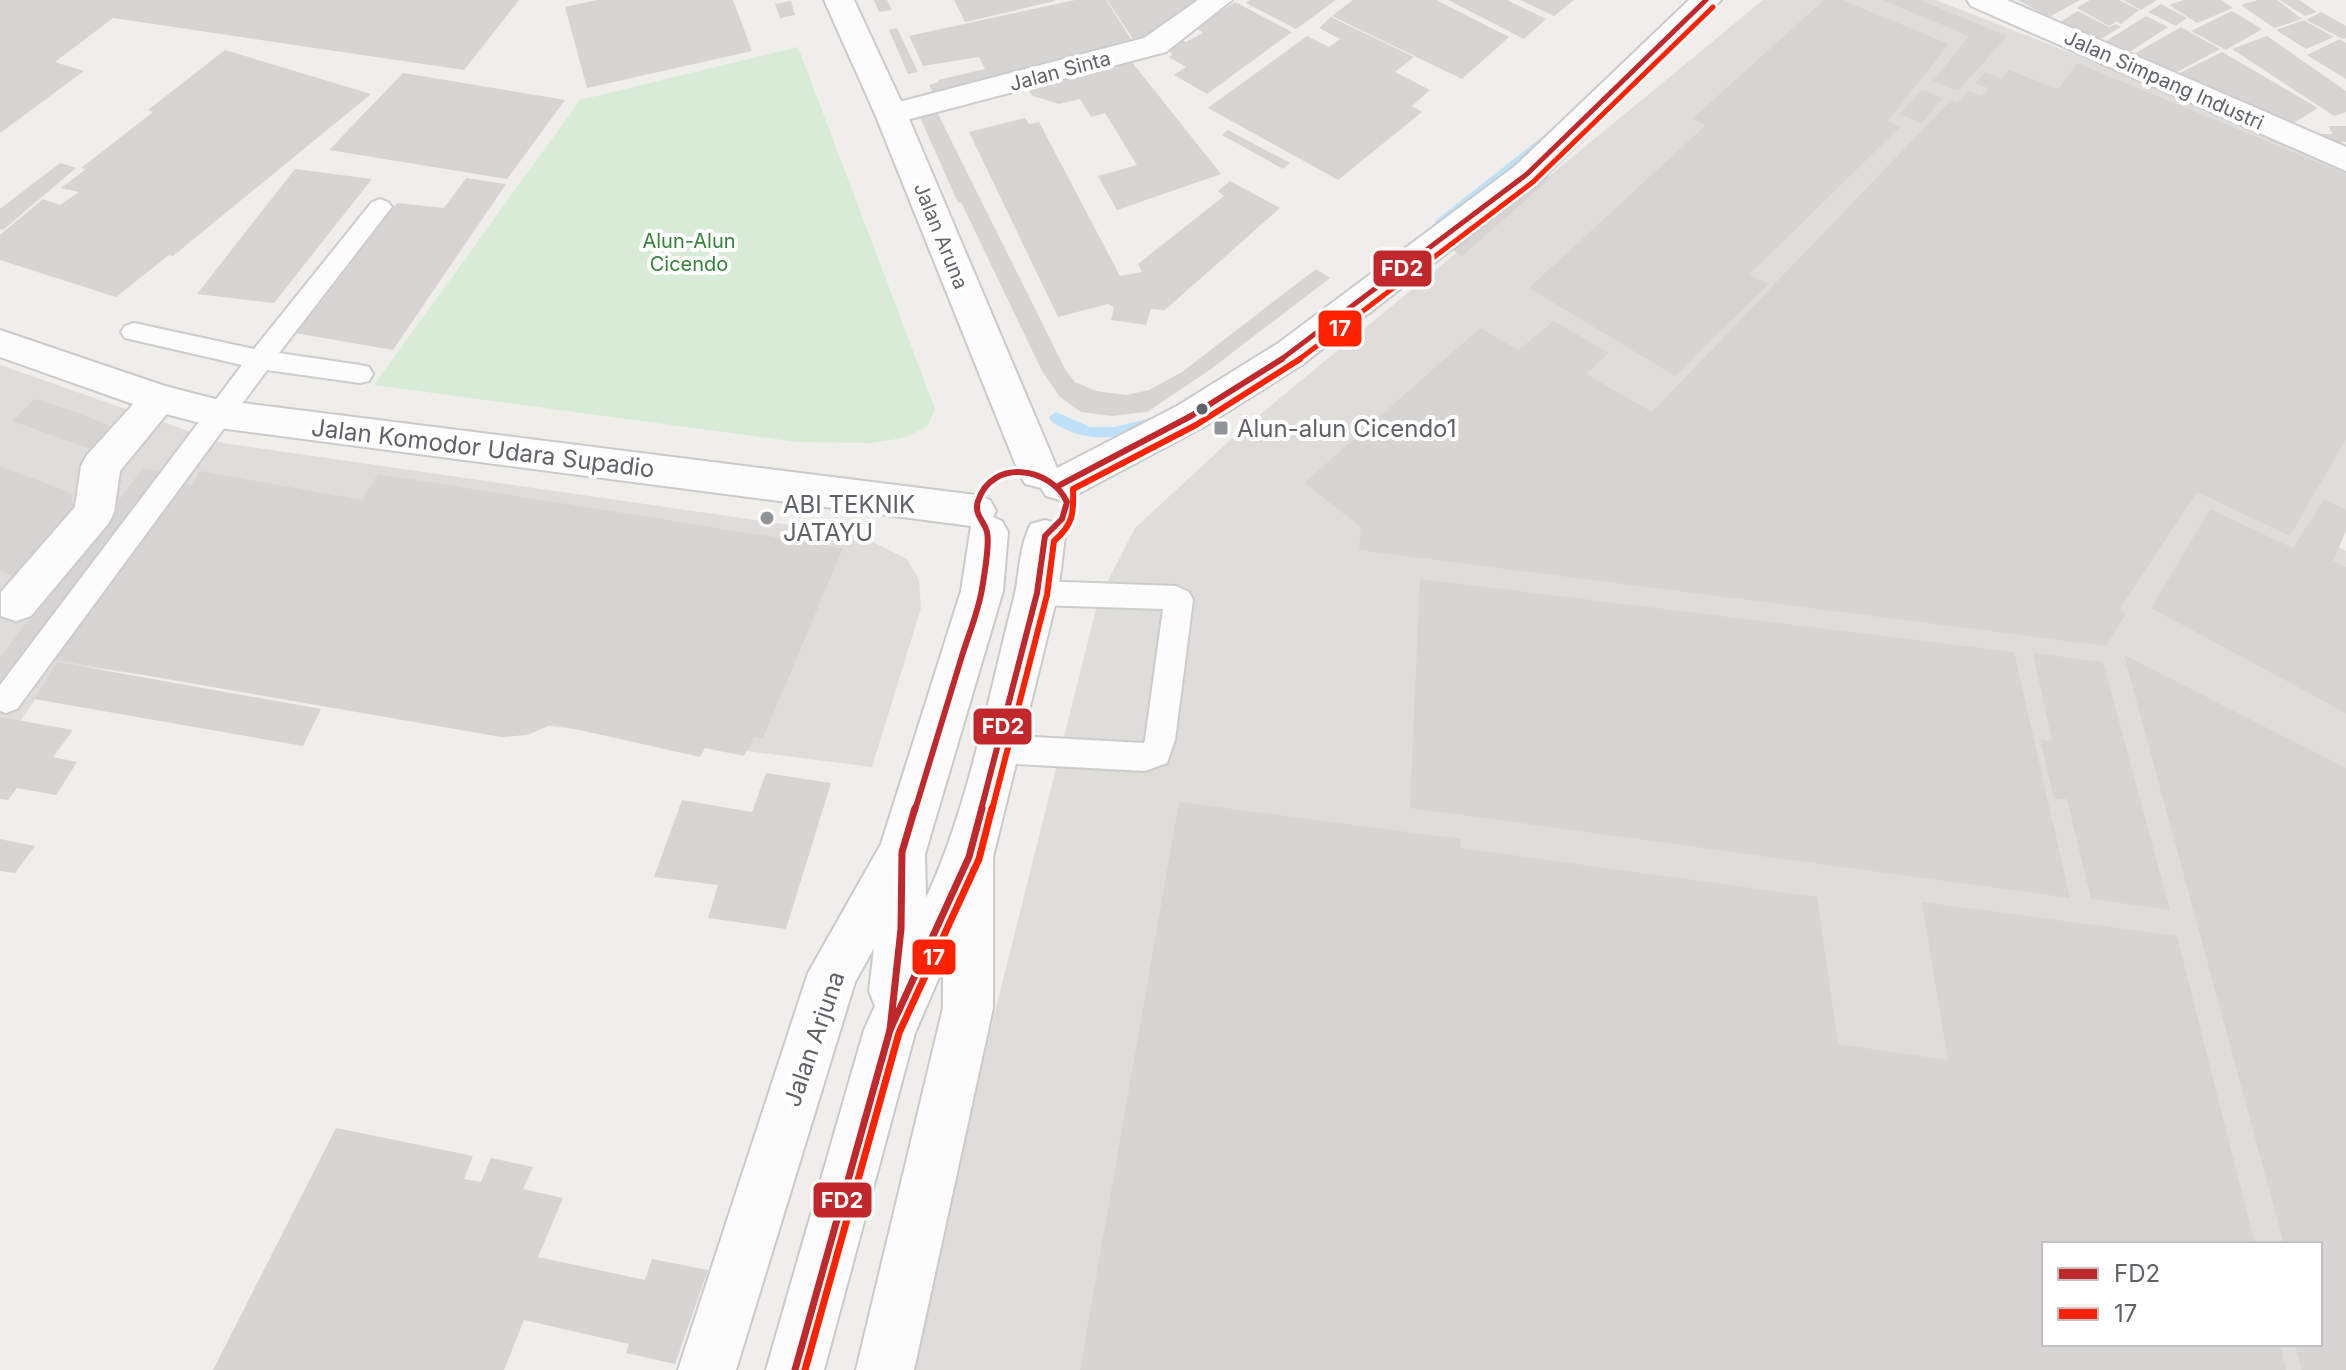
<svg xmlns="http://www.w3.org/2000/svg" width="2346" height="1370" font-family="Inter,sans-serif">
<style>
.industrial{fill:#dfddda;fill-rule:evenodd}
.green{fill:#d8ebd6}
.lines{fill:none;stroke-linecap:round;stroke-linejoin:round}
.stream{fill:#bfe0f9;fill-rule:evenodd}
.building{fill:#d6d5d3}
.lane-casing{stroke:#cbcccc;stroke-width:4}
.street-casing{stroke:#cbcccc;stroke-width:4}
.secondary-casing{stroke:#cacacb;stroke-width:4}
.lane{fill:#fdfcfc;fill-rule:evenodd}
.street{fill:#fdfcfc;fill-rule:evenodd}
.secondary{fill:#fdfcfc;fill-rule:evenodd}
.bus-1-far2-casing{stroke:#fff;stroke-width:10}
.bus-1-far1-casing{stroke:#fff;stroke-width:12}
.bus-1-casing{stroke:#fff;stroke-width:13}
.bus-2-far2-casing{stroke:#fff;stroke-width:10}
.bus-2-far1-casing{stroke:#fff;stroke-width:12}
.bus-2-casing{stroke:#fff;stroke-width:13}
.bus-1-far2{stroke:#c0282c;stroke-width:5}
.bus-1-far1{stroke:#c0282c;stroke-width:6}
.bus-1{stroke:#c0282c;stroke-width:7}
.bus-2-far2{stroke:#f20;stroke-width:5}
.bus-2-far1{stroke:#f20;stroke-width:6}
.bus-2{stroke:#f20;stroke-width:7}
.bus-dot{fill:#5f6368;stroke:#fff;stroke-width:3}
.poi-dot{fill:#919496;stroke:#fff;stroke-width:3}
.labels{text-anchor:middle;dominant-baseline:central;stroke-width:8;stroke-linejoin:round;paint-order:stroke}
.far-street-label{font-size:20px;fill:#5f6368;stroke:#fff}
.far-park-label{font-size:20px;fill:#348238;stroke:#fff}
.poi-label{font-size:24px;fill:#5f6368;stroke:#fff;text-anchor:start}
.street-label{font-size:24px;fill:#5f6368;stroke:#fff}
.line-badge{stroke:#fff;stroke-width:3}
.badge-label{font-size:22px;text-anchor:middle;font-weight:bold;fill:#fff}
</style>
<rect width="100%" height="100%" fill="#efeeea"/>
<!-- industrial -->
<g class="industrial">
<path d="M1763,0H1936L2346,161V520L2333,545L2346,551V1370H905L1099,598L1135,528L1240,431ZM2044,1244H2320V1344H2044Z"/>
<polygon points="0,365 223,443 859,535 907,559 919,580 921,608 872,767 60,664 0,750"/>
</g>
<!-- green -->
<polygon class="green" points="798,47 935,409 927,427 903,438 871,443 798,442 374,385 580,100"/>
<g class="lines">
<!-- stream -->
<g class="stream">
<polygon points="1552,129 1558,133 1556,136 1443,227 1435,227 1435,221"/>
<path d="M1056,412L1090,427H1114L1151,418L1158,423L1156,427C1118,439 1086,445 1051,421L1049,417Z"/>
</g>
</g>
<!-- building -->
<g class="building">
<polygon points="0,0 519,0 464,70 113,18 55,62 84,71 0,133"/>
<polygon points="597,0 733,0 752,51 587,88 565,7"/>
<polygon points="874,0 887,0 892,10 879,12"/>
<polygon points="954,0 1055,0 1055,1 965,22"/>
<polygon points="1075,0 1106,0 1133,42 934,94 929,85 939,82 938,80 985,69 979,57 923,66 909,36"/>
<polygon points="1107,0 1202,0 1156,36 1135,42"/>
<polygon points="1250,0 1336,0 1296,29 1246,3"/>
<polygon points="1353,0 1436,0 1509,37 1462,79 1332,16"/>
<polygon points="1448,0 1507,0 1546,19 1524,39"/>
<polygon points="1520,0 1574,0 1554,16"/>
<polygon points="1824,0 1842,0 1949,44 1888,121 1900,127 1749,275 1769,284 1675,376 1529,288 1706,125 1692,119"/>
<polygon points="1882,0 1920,0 2007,36 1958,91 1933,81 1969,36"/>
<polygon points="2018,0 2080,0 2049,17"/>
<polygon points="2090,0 2119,0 2139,10 2121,24 2117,21 2109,26 2077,8"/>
<polygon points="2123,0 2157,0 2141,10"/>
<polygon points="2184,0 2221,0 2233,8 2197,23 2169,5"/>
<polygon points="2258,0 2277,0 2302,19 2274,28 2241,5"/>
<polygon points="2280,0 2299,0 2317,12 2305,16"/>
<polygon points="791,1 795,15 780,18 775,4"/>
<polygon points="1235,2 1292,32 1207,94 1174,75 1186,67 1169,57 1173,54 1165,49 1180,39 1186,42 1203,33 1196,28"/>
<polygon points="2161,4 2187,18 2176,26 2148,12"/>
<polygon points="2078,11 2109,27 2116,24 2121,27 2092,44 2055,25"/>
<polygon points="2232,11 2262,29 2226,50 2191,31"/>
<polygon points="2321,12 2346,26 2346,38 2343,39 2306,20"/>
<polygon points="2146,16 2168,27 2122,57 2100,45"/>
<polygon points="1331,17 1414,57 1395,72 1430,90 1412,106 1422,112 1338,180 1208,108 1307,36 1329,47 1340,39 1319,28"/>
<polygon points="2304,20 2305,21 2334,37 2306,49 2276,30"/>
<polygon points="2181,27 2220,49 2170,76 2132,55"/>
<polygon points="897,28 918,72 908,74 889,30"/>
<polygon points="2267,36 2346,91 2346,112 2334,116 2232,49"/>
<polygon points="2340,39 2346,43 2346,79 2307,55"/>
<polygon points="225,50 371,94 173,256 169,255 116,297 0,260 0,235 43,199 60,205 79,192 61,188 86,169 81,168 153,112 148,110"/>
<polygon points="2222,52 2318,108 2284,129 2176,75"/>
<polygon points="1131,61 1221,174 1117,210 1098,176 1137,165 1105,113 1091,117 1080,99 1059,104 1033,96 1025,86"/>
<polygon points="2077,63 2346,174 2346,439 2290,536 2197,492 2119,610 2126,614 2106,646 1359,550 1361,527 1304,483 1480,328 1518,350 1554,321 1609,353 1586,374 1652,412 1951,100 1958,103 1969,91 1982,96 1988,88 1975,83 1986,72 2001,79 2009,70 2058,89"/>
<polygon points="403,73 565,100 507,179 329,150"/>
<polygon points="1922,90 1943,98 1922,123 1899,114"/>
<polygon points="936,110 1065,369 1075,382 1096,391 1126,395 1149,390 1182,372 1316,269 1330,278 1211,369 1147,412 1112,416 1081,412 1060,397 1042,371 961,202 958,203 919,115"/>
<polygon points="1025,118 1029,124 1039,122 1120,276 1142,272 1138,264 1224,196 1218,191 1230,181 1280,208 1165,310 1151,309 1146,325 1111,320 1114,307 1108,304 1058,317 969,132"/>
<polygon points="2328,126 2346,126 2346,142 2326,142 2322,134 2333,134"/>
<polygon points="1228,130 1290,163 1283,169 1222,135"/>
<polygon points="60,163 76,168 3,230 0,229 0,209"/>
<polygon points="295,169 372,179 274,303 197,294"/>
<polygon points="1541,172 1552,177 1462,256 1450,248"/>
<polygon points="466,178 506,184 393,350 289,332 310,304 318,306 397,203 444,208"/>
<polygon points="35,399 79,413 117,429 94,450 12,421"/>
<polygon points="0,466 71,493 74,514 19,578 0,571"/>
<polygon points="143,468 165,472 0,693 0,658"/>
<polygon points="200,471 362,500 378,474 843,548 763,738 754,737 744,756 705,748 700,757 553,724 527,735 501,737 45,658 178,483 191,485"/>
<polygon points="2324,499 2346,510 2346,531 2333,561 2346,567 2346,713 2151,608 2210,509 2293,548"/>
<polygon points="1420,579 2014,652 2070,898 1410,808"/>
<polygon points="2033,653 2103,662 2170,910 2091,899 2067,799 2054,799 2040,739 2052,741"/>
<polygon points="2124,655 2346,768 2346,1370 2302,1370 2295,1344 2320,1344 2320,1244 2284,1244"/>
<polygon points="57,662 321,709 303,746 34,699"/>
<polygon points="0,717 73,730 53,757 77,762 56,795 17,788 8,800 0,799"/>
<polygon points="766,773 831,783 786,929 708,918 718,885 654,877 682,800 752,812"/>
<polygon points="1179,802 1461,839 1460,848 1817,897 1838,1044 1948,1060 1922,902 2177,936 2255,1244 2044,1244 2044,1344 2280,1344 2286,1370 1080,1370"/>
<polygon points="0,839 35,846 15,873 0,871"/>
<polygon points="336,1128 473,1156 464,1179 481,1182 491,1158 533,1167 523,1189 563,1198 538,1257 645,1280 652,1259 708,1270 675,1364 626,1353 629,1344 524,1320 504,1370 213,1370"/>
</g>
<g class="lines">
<!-- lane casing -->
<g class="lane-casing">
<g id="lane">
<polygon points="380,199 388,202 392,207 388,212 279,353 360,365 369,367 373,374 369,381 360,383 267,370 17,709 6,713 0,711 0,685 242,365 125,338 121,332 125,326 134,323 254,349 372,202"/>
<polygon points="1037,581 1176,586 1189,592 1193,600 1175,740 1167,763 1145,771 999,763 988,759 984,749 988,739 999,735 1144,743 1145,740 1163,609 1037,605 1027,601 1023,593 1027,585"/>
</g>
</g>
<!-- street casing -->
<g class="street-casing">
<g id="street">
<polygon points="1198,0 1232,0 1166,52 891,124 880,121 875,114 880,107 1144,38"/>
<polygon points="1967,0 2007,0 2346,147 2346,171 1971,6"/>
<polygon points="160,385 173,389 179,399 120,471 114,513 108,524 31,616 16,621 1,616 1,592 75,507 81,466 87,455 147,389"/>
</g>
</g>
<!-- secondary casing -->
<g class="secondary-casing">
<g id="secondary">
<polygon points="824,0 854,0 907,114 1057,468 1177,406 1277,344 1515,166 1689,0 1721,0 1539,182 1303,364 1205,426 1074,496 1060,500 1046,496 1041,488 1025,484 1019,473 875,114"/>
<path d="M0,330L165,386L219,400L976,495L990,500L996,511L993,517L1002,521L1008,532L1003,591L925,854L926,898C968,808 988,698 1013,602C1020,577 1018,548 1031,524L1045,520L1059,524L1065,536L1058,593L993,857V1008L914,1370H856L943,1008V968L915,1033L824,1370H766L864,1030L875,1006L869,991L874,948L855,982L736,1370H678L808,973L881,844L961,591L971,526L219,428L147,409L0,357Z"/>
</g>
</g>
<!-- lane -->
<use href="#lane" class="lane"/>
<!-- street -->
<use href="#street" class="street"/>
<!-- secondary -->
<use href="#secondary" class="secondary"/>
<!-- bus-1-far2 casing -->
<g class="bus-1-far2-casing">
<polyline id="bus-1-far2" points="1279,361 1527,174 1706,0"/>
</g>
<!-- bus-1-far1 casing -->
<g class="bus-1-far1-casing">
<g id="bus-1-far1">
<polyline points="1060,485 1191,416 1282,359"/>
<path d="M915,810C930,760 946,709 961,659C968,636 978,613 982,589C984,576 991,539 986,529C982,519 974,513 978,501C992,458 1051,467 1067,502L1062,519L1045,536L1037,593L981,810"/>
</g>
</g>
<!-- bus-1 casing -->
<g class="bus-1-casing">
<g id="bus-1">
<polyline points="915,808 902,852 901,929 890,1030 969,857 982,808"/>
<polyline points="795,1370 890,1030"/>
</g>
</g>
<!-- bus-2-far2 casing -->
<g class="bus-2-far2-casing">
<polyline id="bus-2-far2" points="1297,361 1533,182 1713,7"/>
</g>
<!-- bus-2-far1 casing -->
<g class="bus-2-far1-casing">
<path id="bus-2-far1" d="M992,810L1047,595L1054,541C1073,525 1074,513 1073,489L1196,425L1300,359"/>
</g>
<!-- bus-2 casing -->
<g class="bus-2-casing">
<polyline id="bus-2" points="805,1370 899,1033 979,859 992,808"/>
</g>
<!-- bus-1-far2 -->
<use href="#bus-1-far2" class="bus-1-far2"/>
<!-- bus-1-far1 -->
<use href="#bus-1-far1" class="bus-1-far1"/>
<!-- bus-1 -->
<use href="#bus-1" class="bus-1"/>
<!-- bus-2-far2 -->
<use href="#bus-2-far2" class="bus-2-far2"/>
<!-- bus-2-far1 -->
<use href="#bus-2-far1" class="bus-2-far1"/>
<!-- bus-2 -->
<use href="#bus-2" class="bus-2"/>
</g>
<!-- markers -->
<circle class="bus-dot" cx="1202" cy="409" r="7"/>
<g class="poi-dot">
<rect x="1213" y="420" width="16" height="16" rx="4"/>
<circle cx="767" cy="518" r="8"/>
</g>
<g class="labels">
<!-- far-street labels -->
<g class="far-street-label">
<text transform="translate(1060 71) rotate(-15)">Jalan Sinta</text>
<text transform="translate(2164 80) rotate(24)">Jalan Simpang Industri</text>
<text transform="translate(941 236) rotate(68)">Jalan Aruna</text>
</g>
<!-- far-park labels -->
<g class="far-park-label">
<text x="689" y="241">Alun-Alun<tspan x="689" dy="23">Cicendo</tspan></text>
</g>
<!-- poi labels -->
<g class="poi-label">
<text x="1237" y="428">Alun-alun Cicendo1</text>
<text x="783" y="504">ABI TEKNIK<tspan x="783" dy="28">JATAYU</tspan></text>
</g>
<!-- street labels -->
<g class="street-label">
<text transform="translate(483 448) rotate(7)">Jalan Komodor Udara Supadio</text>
<text transform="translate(814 1039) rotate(-71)">Jalan Arjuna</text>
</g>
</g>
<g class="line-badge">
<rect x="1372" y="249" width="61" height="39" rx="8" fill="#c0282c"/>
<rect x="1317" y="309" width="46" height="39" rx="8" fill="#f20"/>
<rect x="972" y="707" width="61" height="39" rx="8" fill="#c0282c"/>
<rect x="911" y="938" width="46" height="38" rx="8" fill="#f20"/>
<rect x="812" y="1181" width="61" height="38" rx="8" fill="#c0282c"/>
</g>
<g class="badge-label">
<text x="1402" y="276">FD2</text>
<text x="1340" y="336">17</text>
<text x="1003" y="734">FD2</text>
<text x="934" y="965">17</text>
<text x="842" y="1208">FD2</text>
</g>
<!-- legend -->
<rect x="2042" y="1242" width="280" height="104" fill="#ffffff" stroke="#bfc1c3" stroke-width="2"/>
<rect x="2058" y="1268" width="40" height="12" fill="#c0282c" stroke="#bfc1c3" stroke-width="2"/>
<text x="2114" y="1282" font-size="24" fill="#5f6368">FD2</text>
<rect x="2058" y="1308" width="40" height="12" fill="#ff2200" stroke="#bfc1c3" stroke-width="2"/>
<text x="2114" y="1322" font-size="24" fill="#5f6368">17</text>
</svg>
